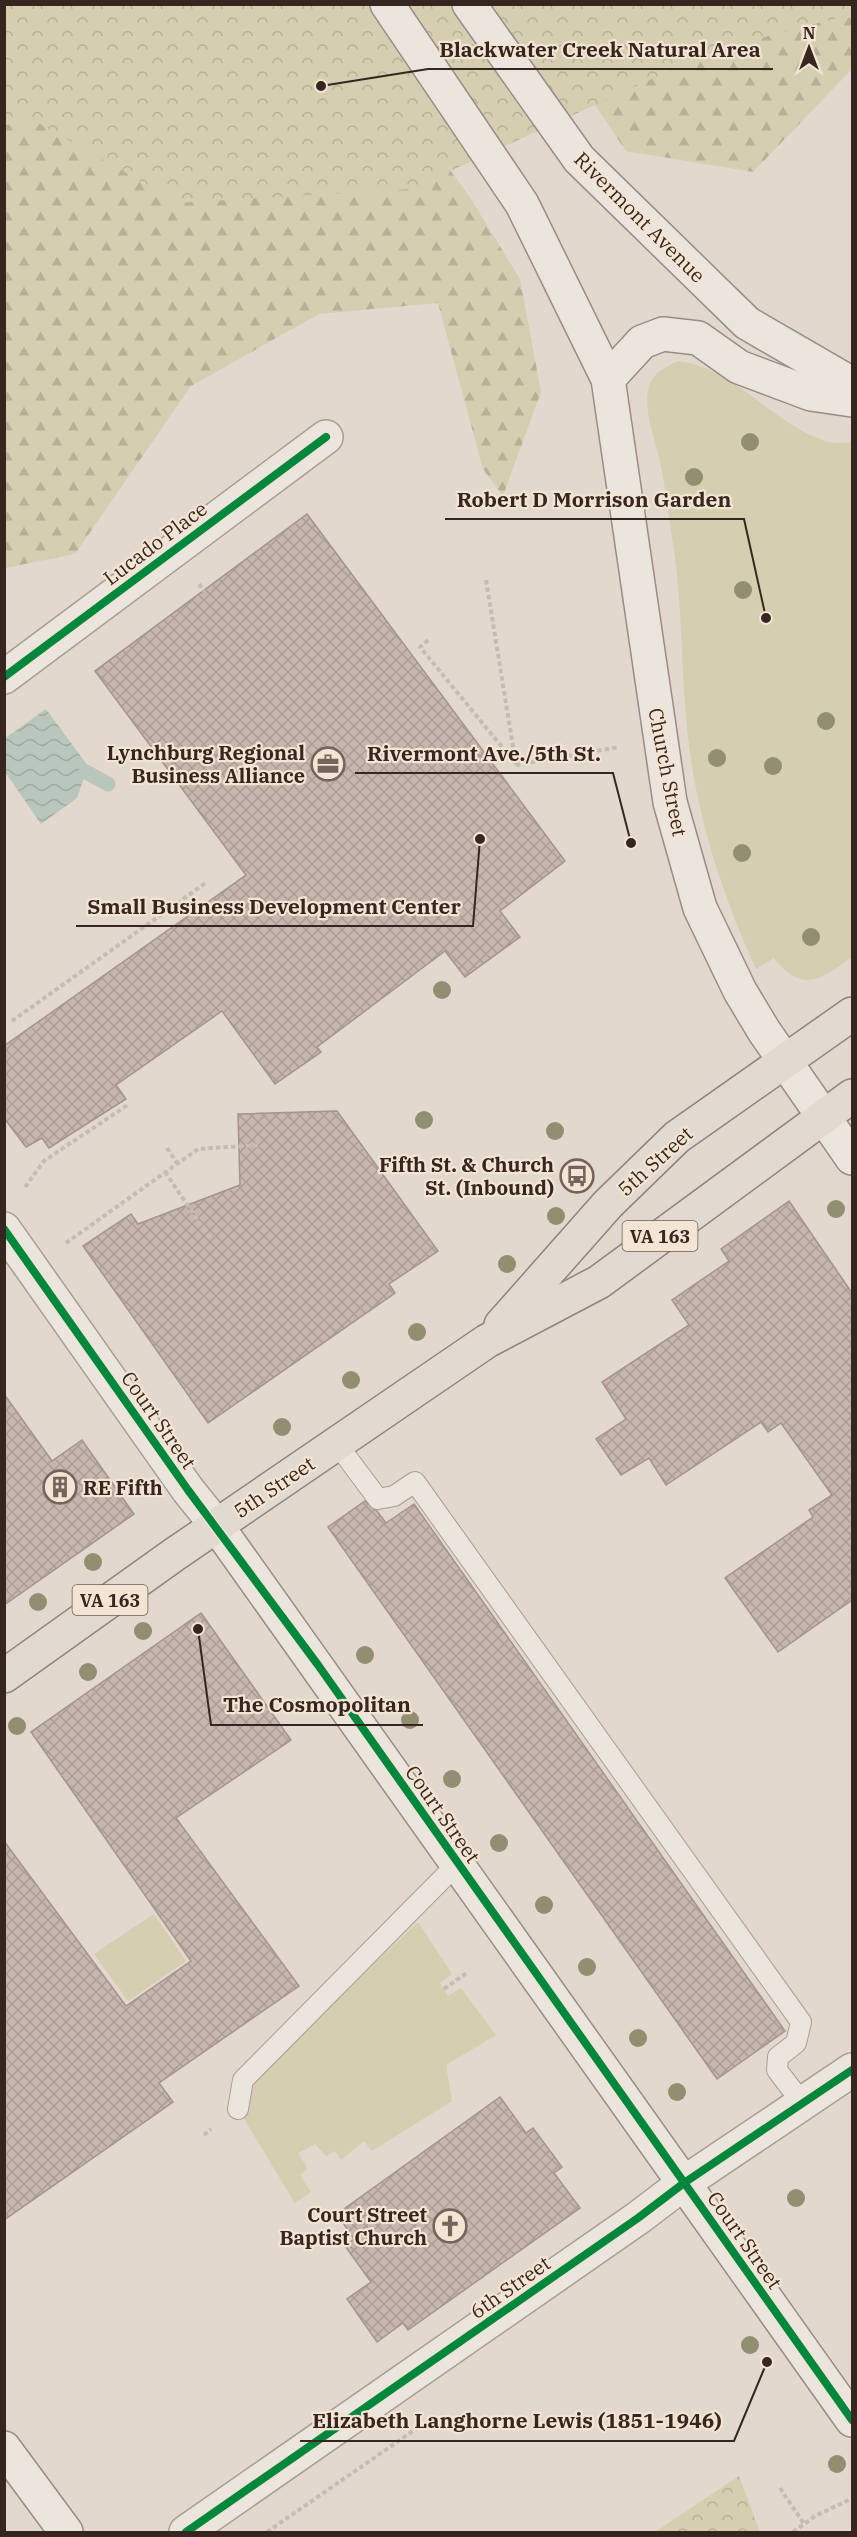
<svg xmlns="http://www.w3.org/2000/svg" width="857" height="2537" font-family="'IBM Plex Serif',serif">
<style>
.green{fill:#d5ceb0}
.forest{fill:url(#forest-firs)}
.park{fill:url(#park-crowns)}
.water{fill:url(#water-waves)}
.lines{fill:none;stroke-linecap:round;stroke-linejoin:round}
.stream{stroke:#b8c6bb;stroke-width:15}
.building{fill:url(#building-cross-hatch);stroke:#a3948d;stroke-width:1.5}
.lane-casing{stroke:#a89e96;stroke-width:22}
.street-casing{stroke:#a89e96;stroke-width:36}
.secondary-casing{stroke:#988d86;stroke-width:36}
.primary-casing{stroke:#8e847d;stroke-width:36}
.path{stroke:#c4bcb5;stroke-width:4;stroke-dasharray:4.5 3;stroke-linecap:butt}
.lane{stroke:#ece5de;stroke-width:20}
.street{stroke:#ece5de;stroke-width:33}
.secondary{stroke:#ece5de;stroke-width:33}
.primary{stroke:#e2d9d0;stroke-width:33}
.cycleway-casing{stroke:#f3e4d3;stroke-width:11}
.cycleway{stroke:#00873e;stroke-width:8}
.tree{fill:#928e71}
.labels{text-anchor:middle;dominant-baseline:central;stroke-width:4.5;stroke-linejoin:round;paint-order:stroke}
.shield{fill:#f3e4d3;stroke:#6f5f55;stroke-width:1.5}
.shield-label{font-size:18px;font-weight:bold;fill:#36261f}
.street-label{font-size:20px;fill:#36261f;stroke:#f3e4d3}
.poi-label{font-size:20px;font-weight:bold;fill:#36261f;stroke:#f3e4d3;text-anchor:end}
.leader{fill:none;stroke:#36261f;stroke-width:2}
.callout-dot{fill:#36261f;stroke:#f3e4d3;stroke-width:2}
.callout-label{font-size:21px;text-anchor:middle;font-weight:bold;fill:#36261f;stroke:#f3e4d3;stroke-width:4.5;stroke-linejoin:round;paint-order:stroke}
</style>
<defs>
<pattern id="forest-firs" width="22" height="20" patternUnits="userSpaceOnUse" patternTransform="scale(1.5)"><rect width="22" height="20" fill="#d5ceb0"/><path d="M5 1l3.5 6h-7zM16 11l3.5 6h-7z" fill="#b7b197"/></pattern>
<pattern id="park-crowns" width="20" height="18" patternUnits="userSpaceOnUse" patternTransform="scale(1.5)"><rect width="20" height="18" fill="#d5ceb0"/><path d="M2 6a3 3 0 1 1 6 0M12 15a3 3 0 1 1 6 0" fill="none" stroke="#b7b197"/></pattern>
<pattern id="water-waves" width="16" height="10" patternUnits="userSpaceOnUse" patternTransform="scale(1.5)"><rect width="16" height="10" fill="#b8c6bb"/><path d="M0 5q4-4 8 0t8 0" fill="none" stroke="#9faaa0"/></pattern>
<pattern id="building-cross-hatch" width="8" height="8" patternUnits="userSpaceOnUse" patternTransform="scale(1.5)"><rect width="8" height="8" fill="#c6b6ae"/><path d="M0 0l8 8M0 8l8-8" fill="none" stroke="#ab9c95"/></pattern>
</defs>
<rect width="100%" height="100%" fill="#e3d8cd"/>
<!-- green -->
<g class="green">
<path d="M678,361C737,368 773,426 829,442C836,444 845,442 852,442V957C821,980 802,994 774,958L756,969C725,901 700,827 690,752C680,683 684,613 673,544C669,518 666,493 661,467C657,444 642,411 649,387C653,372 666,367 678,361Z"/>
<polygon points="154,1914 186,1961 128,2001 94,1954"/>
<polygon points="418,1922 452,1974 440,1983 448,1996 461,1988 496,2035 446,2065 452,2101 372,2151 364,2141 341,2160 335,2151 326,2156 315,2144 298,2153 307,2168 300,2175 311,2192 295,2203 232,2099"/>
</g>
<!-- forest -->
<g class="forest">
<polygon points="5,5 330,5 469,196 520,279 541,392 503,496 483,469 438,303 319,314 191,386 75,554 5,568"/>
<polygon points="527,5 852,5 852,69 753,172 626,151"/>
</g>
<!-- park -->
<g class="park">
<polygon points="852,4 852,14 715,50 411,189 179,203 35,121 5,125 4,5"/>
<polygon points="739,2476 760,2532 655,2532"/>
</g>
<!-- water -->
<polygon class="water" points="46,709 88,766 77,798 41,824 5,772 4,739"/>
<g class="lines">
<!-- stream -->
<polyline class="stream" points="86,772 108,784"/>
</g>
<!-- building -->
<g class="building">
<polygon points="307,514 565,861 500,911 520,937 465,977 445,951 317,1047 321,1052 275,1084 222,1011 116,1085 126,1099 49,1148 42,1138 26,1147 4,1118 4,1046 246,875 95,671"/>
<polygon points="337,1111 438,1251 389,1284 395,1293 208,1423 83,1246 131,1214 138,1224 240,1185 238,1114"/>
<polygon points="789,1201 852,1293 852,1600 778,1652 725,1578 813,1517 809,1510 832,1495 781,1423 768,1432 761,1422 666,1485 649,1458 621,1475 596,1439 626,1419 602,1382 689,1325 672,1300 729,1261 721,1249"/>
<polygon points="4,1394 52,1461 82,1440 134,1514 4,1605"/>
<polygon points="365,1501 377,1511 386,1523 414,1504 785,2031 717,2079 328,1527"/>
<polygon points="201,1613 291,1740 176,1818 299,1986 159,2083 173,2102 4,2220 4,1841 126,2006 191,1961 31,1732"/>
<polygon points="500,2097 526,2133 533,2128 562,2167 554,2173 580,2208 408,2330 403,2323 377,2342 347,2299 371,2282 345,2246 354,2239 337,2214"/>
</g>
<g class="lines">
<!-- lane casing -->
<g class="lane-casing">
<g id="lane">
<polyline points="337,1444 378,1499 394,1496 415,1482 801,2022 796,2043 778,2057 777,2070 803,2104"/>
<polyline points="238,2109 243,2080 458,1863"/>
</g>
</g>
<!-- street casing -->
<g class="street-casing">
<g id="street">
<polyline points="4,677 326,437"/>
<polyline points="4,1229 188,1490 217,1526"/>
<polyline points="186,2532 638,2218 684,2183 852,2070"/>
</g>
</g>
<!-- secondary casing -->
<g class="secondary-casing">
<g id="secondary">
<polyline points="387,4 522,204 608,379 670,802 700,908 740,991 764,1031 852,1158"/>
<polyline points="469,4 579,159 747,323 852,384"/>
<polyline points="608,379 642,342 663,334 698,338 739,367 811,394 852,400"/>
<polyline points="217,1526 852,2420"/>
<polyline points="4,2448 66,2532"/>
</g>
</g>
<!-- primary casing -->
<g class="primary-casing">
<g id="primary">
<polyline points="501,1325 608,1204 677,1137 852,1014"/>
<polyline points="4,1676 175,1554 487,1341 599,1282 852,1096"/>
</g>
</g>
<!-- path -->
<g class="path">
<polyline points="486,580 516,765"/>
<polyline points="199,584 204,591"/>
<polyline points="428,640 420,647 516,764"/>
<polyline points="516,765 619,747"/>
<polyline points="12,1021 207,882"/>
<polyline points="167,1148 177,1163"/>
<polyline points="165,1172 211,1240"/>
<polyline points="25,1187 44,1161 129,1104"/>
<polyline points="66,1243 198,1149 260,1145"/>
<polyline points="444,1989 468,1972"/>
<polyline points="204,2135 211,2129"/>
<polyline points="780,2488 804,2524"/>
<polyline points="267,2532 420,2426"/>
<polyline points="793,2532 815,2516 849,2500"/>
</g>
<!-- lane -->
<use href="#lane" class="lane"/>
<!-- street -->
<use href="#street" class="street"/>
<!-- secondary -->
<use href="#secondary" class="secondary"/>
<!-- primary -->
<use href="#primary" class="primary"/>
<!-- cycleway casing -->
<g class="cycleway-casing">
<g id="cycleway">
<polyline points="4,677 326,437"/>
<polyline points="4,1229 188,1490 318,1665 852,2420"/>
<polyline points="186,2532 638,2218 684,2183 852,2070"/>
</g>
</g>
<!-- cycleway -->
<use href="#cycleway" class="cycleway"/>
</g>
<!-- trees -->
<g class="tree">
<circle cx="750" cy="442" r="9"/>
<circle cx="694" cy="477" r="9"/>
<circle cx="743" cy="590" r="9"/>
<circle cx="826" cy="721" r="9"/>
<circle cx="717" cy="758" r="9"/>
<circle cx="773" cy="766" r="9"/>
<circle cx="742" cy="853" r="9"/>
<circle cx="811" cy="937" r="9"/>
<circle cx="442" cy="990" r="9"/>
<circle cx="424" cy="1120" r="9"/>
<circle cx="555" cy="1131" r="9"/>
<circle cx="836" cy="1209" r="9"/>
<circle cx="556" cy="1216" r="9"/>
<circle cx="507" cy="1264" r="9"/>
<circle cx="417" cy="1332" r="9"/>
<circle cx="351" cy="1380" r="9"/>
<circle cx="282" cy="1427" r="9"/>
<circle cx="93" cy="1562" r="9"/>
<circle cx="38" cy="1602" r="9"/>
<circle cx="143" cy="1631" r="9"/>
<circle cx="365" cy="1655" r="9"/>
<circle cx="88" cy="1672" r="9"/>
<circle cx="410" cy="1720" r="9"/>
<circle cx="17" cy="1726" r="9"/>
<circle cx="452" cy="1779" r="9"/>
<circle cx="499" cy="1843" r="9"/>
<circle cx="544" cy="1905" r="9"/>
<circle cx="587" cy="1967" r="9"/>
<circle cx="638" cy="2038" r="9"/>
<circle cx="677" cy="2092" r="9"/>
<circle cx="796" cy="2198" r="9"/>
<circle cx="750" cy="2345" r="9"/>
<circle cx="837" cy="2464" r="9"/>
</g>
<!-- icons -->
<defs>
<g id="office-ring" transform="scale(1.725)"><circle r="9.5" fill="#f3e4d3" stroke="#73645c" stroke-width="1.5"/><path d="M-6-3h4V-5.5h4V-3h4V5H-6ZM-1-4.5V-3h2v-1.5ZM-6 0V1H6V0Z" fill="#73645c"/></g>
<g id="bus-ring" transform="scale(1.725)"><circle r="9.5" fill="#f3e4d3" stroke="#73645c" stroke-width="1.5"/><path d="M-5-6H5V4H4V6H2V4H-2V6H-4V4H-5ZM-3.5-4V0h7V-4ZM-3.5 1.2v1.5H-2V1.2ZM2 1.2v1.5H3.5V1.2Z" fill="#73645c"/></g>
<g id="building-ring" transform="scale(1.725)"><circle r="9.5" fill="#f3e4d3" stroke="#73645c" stroke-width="1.5"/><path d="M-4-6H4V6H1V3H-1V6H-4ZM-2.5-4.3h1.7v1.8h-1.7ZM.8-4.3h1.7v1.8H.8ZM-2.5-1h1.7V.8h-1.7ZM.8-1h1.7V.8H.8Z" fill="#73645c"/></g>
<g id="church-ring" transform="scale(1.725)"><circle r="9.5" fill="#f3e4d3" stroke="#73645c" stroke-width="1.5"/><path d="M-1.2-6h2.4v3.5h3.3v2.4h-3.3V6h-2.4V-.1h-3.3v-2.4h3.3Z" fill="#73645c"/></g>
</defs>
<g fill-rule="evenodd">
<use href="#office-ring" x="328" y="764"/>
<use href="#bus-ring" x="577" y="1176"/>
<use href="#building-ring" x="60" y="1487"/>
<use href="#church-ring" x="450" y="2226"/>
</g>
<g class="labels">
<!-- shield labels -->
<g class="shield">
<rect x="622.5" y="1221" width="75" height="30" rx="4.5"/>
<rect x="72.5" y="1585" width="75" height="30" rx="4.5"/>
</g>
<g class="shield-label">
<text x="660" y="1236">VA 163</text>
<text x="110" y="1600">VA 163</text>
</g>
<!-- street labels -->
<g class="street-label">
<text transform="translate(640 217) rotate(45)">Rivermont Avenue</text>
<text transform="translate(155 543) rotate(-37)">Lucado Place</text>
<text transform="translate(668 772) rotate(79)">Church Street</text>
<text transform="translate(655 1161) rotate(-42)">5th Street</text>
<text transform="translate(159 1420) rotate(55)">Court Street</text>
<text transform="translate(274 1487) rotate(-34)">5th Street</text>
<text transform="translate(443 1814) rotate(55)">Court Street</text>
<text transform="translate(745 2240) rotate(55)">Court Street</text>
<text transform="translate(510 2287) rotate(-35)">6th Street</text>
</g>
<!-- poi labels -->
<g class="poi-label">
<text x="305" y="752">Lynchburg Regional<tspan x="305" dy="23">Business Alliance</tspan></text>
<text x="554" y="1164">Fifth St. &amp; Church<tspan x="554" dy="23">St. (Inbound)</tspan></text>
<text x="83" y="1487" text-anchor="start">RE Fifth</text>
<text x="427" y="2214">Court Street<tspan x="427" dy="23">Baptist Church</tspan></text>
</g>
</g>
<!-- callouts -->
<path class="leader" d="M321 86L428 69H773M766 618L744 519H445M631 843L613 773H355M480 839L473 926H76M198 1629L211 1725H423M767 2362L734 2441H300"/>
<g class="callout-dot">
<circle cx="321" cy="86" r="6"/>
<circle cx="766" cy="618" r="6"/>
<circle cx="631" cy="843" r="6"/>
<circle cx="480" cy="839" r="6"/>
<circle cx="198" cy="1629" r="6"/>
<circle cx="767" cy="2362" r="6"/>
</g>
<g class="callout-label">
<text x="600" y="57">Blackwater Creek Natural Area</text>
<text x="594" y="507">Robert D Morrison Garden</text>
<text x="484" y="761">Rivermont Ave./5th St.</text>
<text x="274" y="914">Small Business Development Center</text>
<text x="317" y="1712">The Cosmopolitan</text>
<text x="517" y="2428">Elizabeth Langhorne Lewis (1851-1946)</text>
</g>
<!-- border -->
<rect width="857" height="2537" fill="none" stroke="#36261f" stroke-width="12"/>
<!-- north arrow -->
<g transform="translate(809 48)" stroke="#f3e4d3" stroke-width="4.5" paint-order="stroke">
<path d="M0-4.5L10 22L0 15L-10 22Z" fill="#36261f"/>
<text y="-9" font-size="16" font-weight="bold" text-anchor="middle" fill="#36261f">N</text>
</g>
</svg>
